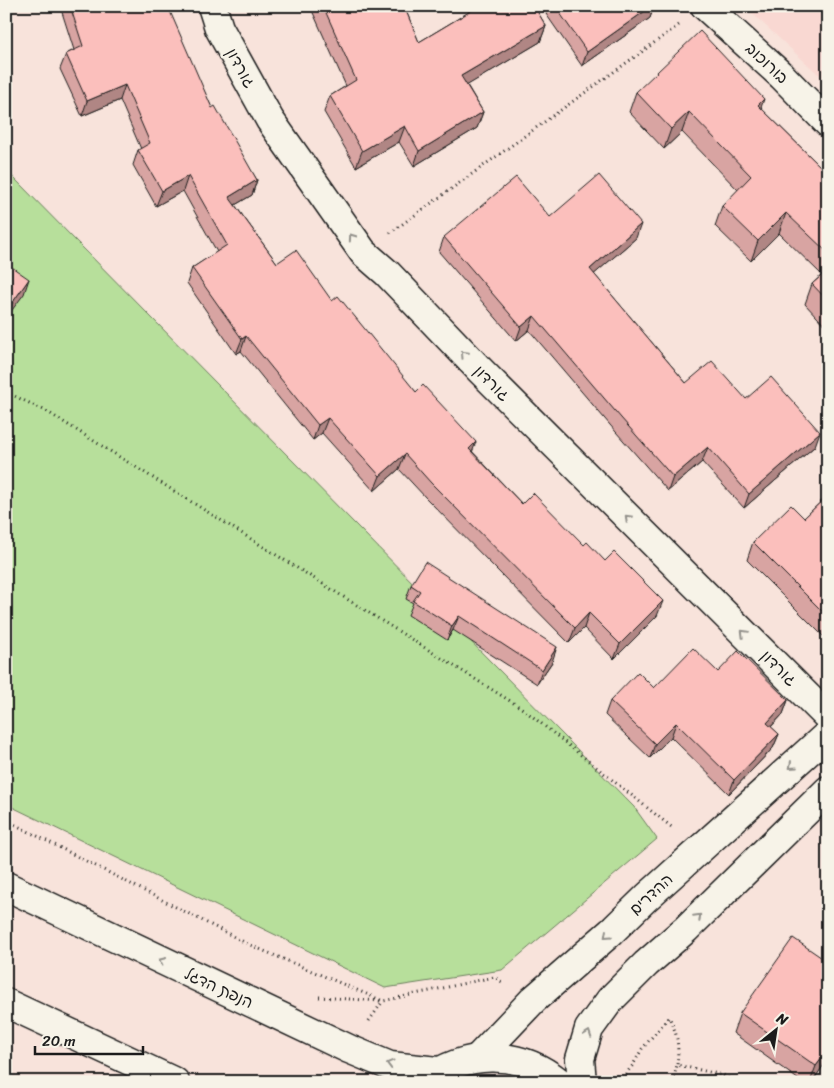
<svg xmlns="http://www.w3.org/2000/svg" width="834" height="1088" font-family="Sriracha,'Playpen Sans Hebrew',sans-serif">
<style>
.built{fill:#f9d8d2}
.green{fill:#b7df9b;stroke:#6a7e5c}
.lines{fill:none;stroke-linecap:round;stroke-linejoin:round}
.street-casing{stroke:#1c1c1c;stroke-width:31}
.secondary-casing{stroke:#1c1c1c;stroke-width:31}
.path{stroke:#1c1c1c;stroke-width:3;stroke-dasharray:1 4;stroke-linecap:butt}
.street{stroke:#f7f3e8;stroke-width:28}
.secondary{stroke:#f7f3e8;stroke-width:28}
.wall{fill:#d8a4a2;stroke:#1c1c1c}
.shaded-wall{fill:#b08684;stroke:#1c1c1c}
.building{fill:#fbbfbc;stroke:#1c1c1c}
.oneway{stroke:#94928c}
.labels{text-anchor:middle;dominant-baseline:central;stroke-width:5;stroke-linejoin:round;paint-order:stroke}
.street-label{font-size:16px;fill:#1c1c1c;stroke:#f7f3e8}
</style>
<rect width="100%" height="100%" fill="#f8e3db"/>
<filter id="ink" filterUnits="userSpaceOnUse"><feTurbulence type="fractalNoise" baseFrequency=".02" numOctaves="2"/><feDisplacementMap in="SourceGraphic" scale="10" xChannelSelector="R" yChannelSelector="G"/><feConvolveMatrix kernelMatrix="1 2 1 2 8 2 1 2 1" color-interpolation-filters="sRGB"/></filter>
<g filter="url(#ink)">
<!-- built -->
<polygon class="built" points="744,6 828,6 828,83"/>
<!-- green -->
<polygon class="green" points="6,164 12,176 634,807 657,839 502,970 385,988 6,804"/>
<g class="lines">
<!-- street casing -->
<g class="street-casing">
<g id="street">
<polyline points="212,6 219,28 270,120 363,252 387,273 480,370 828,717"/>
<polyline points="705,6 782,76 828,123"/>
</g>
</g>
<!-- secondary casing -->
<g class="secondary-casing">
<g id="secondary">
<polyline points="6,886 349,1049 390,1066 438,1071"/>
<polyline points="6,1003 175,1082"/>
<polyline points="478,1058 533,1000 611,932 647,897 828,734"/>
<path d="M423,1082C465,1051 517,1048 559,1082"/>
<polyline points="582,1082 580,1059 589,1029 610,1000 646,964 686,929 828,790"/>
</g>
</g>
<!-- path -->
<g class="path">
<polyline points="390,233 679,25"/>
<polyline points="6,392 46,411 523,709 674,829"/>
<polyline points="6,820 250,945 383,1001 494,977 504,983"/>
<polyline points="319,997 380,1001"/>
<polyline points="369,1021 383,1001"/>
<path d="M619,1082L633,1065L642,1049L669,1017C678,1035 679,1045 677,1065"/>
<polyline points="673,1082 677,1065 723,1075 734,1082"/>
</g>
<!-- street -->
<use href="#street" class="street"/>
<!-- secondary -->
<use href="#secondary" class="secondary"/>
</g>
<!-- wall -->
<g class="wall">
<polygon points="60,6 164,6 212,108 257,180 252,195 235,205 277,263 332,301 416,392 522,504 584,545 657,616 614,659 584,628 569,643 426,498 399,469 374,491 322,433 313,440 241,351 236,354 187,283 192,268 217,252 183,191 156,206 133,165 138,150 141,149 120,100 82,116 60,69 66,54 74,50"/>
<polygon points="310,6 404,6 419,42 469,12 465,6 534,6 546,26 540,42 467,85 483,112 477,128 414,166 399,142 356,167 324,112 330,96 346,86"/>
<polygon points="549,6 654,6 650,18 582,66 546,14"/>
<polygon points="636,92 761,108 828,174 828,329 805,304 812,284 822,275 779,233 751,261 715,226 722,206 738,190 682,132 664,149 629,112"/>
<polygon points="550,217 636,238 594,274 686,383 746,399 815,446 744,508 702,462 668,491 616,432 529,330 516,341 439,252 444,237"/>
<polygon points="828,495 828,641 747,560 753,542 804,518"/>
<polygon points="411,585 552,662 537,684 453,630 447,640 408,615 413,603 406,599"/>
<polygon points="718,672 788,700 783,714 771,727 779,734 773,748 729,794 671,737 650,758 605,715 610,701 654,688"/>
<polygon points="740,1013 828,1059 812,1082 802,1082 733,1033"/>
</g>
<!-- shaded-wall -->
<g class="shaded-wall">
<polygon points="652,6 654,6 650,18 582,66 587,52"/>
<polygon points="546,26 540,42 456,92 461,76"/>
<polygon points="125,85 120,100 82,116 87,101"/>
<polygon points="764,99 757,119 758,105"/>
<polygon points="483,112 477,128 414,166 419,151"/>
<polygon points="689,112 682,132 664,149 671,129"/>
<polygon points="405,126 399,142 356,167 362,151"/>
<polygon points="188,176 183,191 156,206 162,191"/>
<polygon points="257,180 252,195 223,212 229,197"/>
<polygon points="786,213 779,233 751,261 758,241"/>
<polygon points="641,224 636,238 584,283 590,269"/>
<polygon points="29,279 24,294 6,318 6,314 8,309"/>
<polygon points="534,316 529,330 516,341 521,327"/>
<polygon points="246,336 241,351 236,354 242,339"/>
<polygon points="328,418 322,433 313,440 318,425"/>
<polygon points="820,432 815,446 744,508 749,494"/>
<polygon points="476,442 470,458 469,449"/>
<polygon points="708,447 702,462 668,491 673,477"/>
<polygon points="405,454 399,469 374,491 380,476"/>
<polygon points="663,601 657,616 614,659 620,644"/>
<polygon points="589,613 584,628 569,643 575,628"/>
<polygon points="459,616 453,630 447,640 452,626"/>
<polygon points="557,647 552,662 537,684 542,670"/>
<polygon points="788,700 783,714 761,737 767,723"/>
<polygon points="676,723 671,737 650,758 655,744"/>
<polygon points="779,734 773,748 729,794 734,780"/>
<polygon points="828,1050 828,1059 812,1082 810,1082 816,1066"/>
</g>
<!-- building -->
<g class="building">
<polygon points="70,6 164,6 165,10 169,9 212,108 215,106 257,180 229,197 277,263 296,250 332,301 338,296 416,392 423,385 476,442 469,449 522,504 533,493 584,545 587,542 605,561 614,552 663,601 620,644 589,613 575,628 431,483 405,454 380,476 328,418 318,425 246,336 242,339 192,268 227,245 188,176 162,191 138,150 150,143 125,85 87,101 66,54 83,46"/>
<polygon points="323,6 404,6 419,42 479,6 534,6 546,26 461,76 483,112 419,151 405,126 362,151 330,96 356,80"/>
<polygon points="555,6 652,6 587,52"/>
<polygon points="700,31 764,99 758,105 828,174 828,253 786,213 758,241 722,206 751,176 689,112 671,129 636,92"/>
<polygon points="599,175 641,224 590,269 686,383 712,361 746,399 771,377 820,432 749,494 708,447 673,477 621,418 534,316 521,327 444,237 516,177 550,217"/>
<polygon points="6,263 29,279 8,309 6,307"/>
<polygon points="828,270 828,301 812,284"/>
<polygon points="828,495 828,617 753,542 791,505 804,518"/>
<polygon points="425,562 557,647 542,670 459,616 452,626 413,601 420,591 411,585"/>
<polygon points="693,648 718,672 738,651 788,700 767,723 779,734 734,780 676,723 655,744 610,701 638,672 654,688"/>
<polygon points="793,938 828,962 828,1050 816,1066 740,1013"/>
</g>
<!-- one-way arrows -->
<defs><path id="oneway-chevron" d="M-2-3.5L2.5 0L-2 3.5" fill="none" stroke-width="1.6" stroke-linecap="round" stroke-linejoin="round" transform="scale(1.25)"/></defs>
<g class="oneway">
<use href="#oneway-chevron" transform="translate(352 237) rotate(-125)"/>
<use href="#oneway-chevron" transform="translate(464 354) rotate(-133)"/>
<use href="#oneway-chevron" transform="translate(628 518) rotate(-135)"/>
<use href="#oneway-chevron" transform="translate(744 633) rotate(-135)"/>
<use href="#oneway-chevron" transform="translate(792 766) rotate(138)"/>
<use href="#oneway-chevron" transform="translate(698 917) rotate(-45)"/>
<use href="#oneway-chevron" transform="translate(607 935) rotate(138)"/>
<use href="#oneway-chevron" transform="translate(162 961) rotate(-155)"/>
<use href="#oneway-chevron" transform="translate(588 1034) rotate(-70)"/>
<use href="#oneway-chevron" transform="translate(390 1064) rotate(-165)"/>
</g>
</g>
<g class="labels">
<!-- street labels -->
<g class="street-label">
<text transform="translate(767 63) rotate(43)">בורוכוב</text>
<text transform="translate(241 68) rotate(61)">גורדון</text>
<text transform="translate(492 383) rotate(45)">גורדון</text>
<text transform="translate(779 668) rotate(45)">גורדון</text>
<text transform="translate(651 894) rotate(-43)">ההדרים</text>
<text transform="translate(219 988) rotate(25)">הנפת הדגל</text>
</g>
</g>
<!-- margin -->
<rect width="834" height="1088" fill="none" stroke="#f7f3e8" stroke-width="25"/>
<rect x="12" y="12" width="809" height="1063" fill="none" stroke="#1c1c1c" stroke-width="2" filter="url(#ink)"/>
<!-- north arrow -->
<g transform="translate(776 1030) rotate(30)" stroke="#f7f3e8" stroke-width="4" paint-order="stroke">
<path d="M0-4L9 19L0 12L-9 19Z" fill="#1c1c1c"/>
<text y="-8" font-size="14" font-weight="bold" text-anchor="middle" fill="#1c1c1c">N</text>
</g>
<!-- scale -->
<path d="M35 1046v8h108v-8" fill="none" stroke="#1c1c1c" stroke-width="2.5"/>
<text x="42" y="1046" font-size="15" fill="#1c1c1c" stroke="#f7f3e8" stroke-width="4" paint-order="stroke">20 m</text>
</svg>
